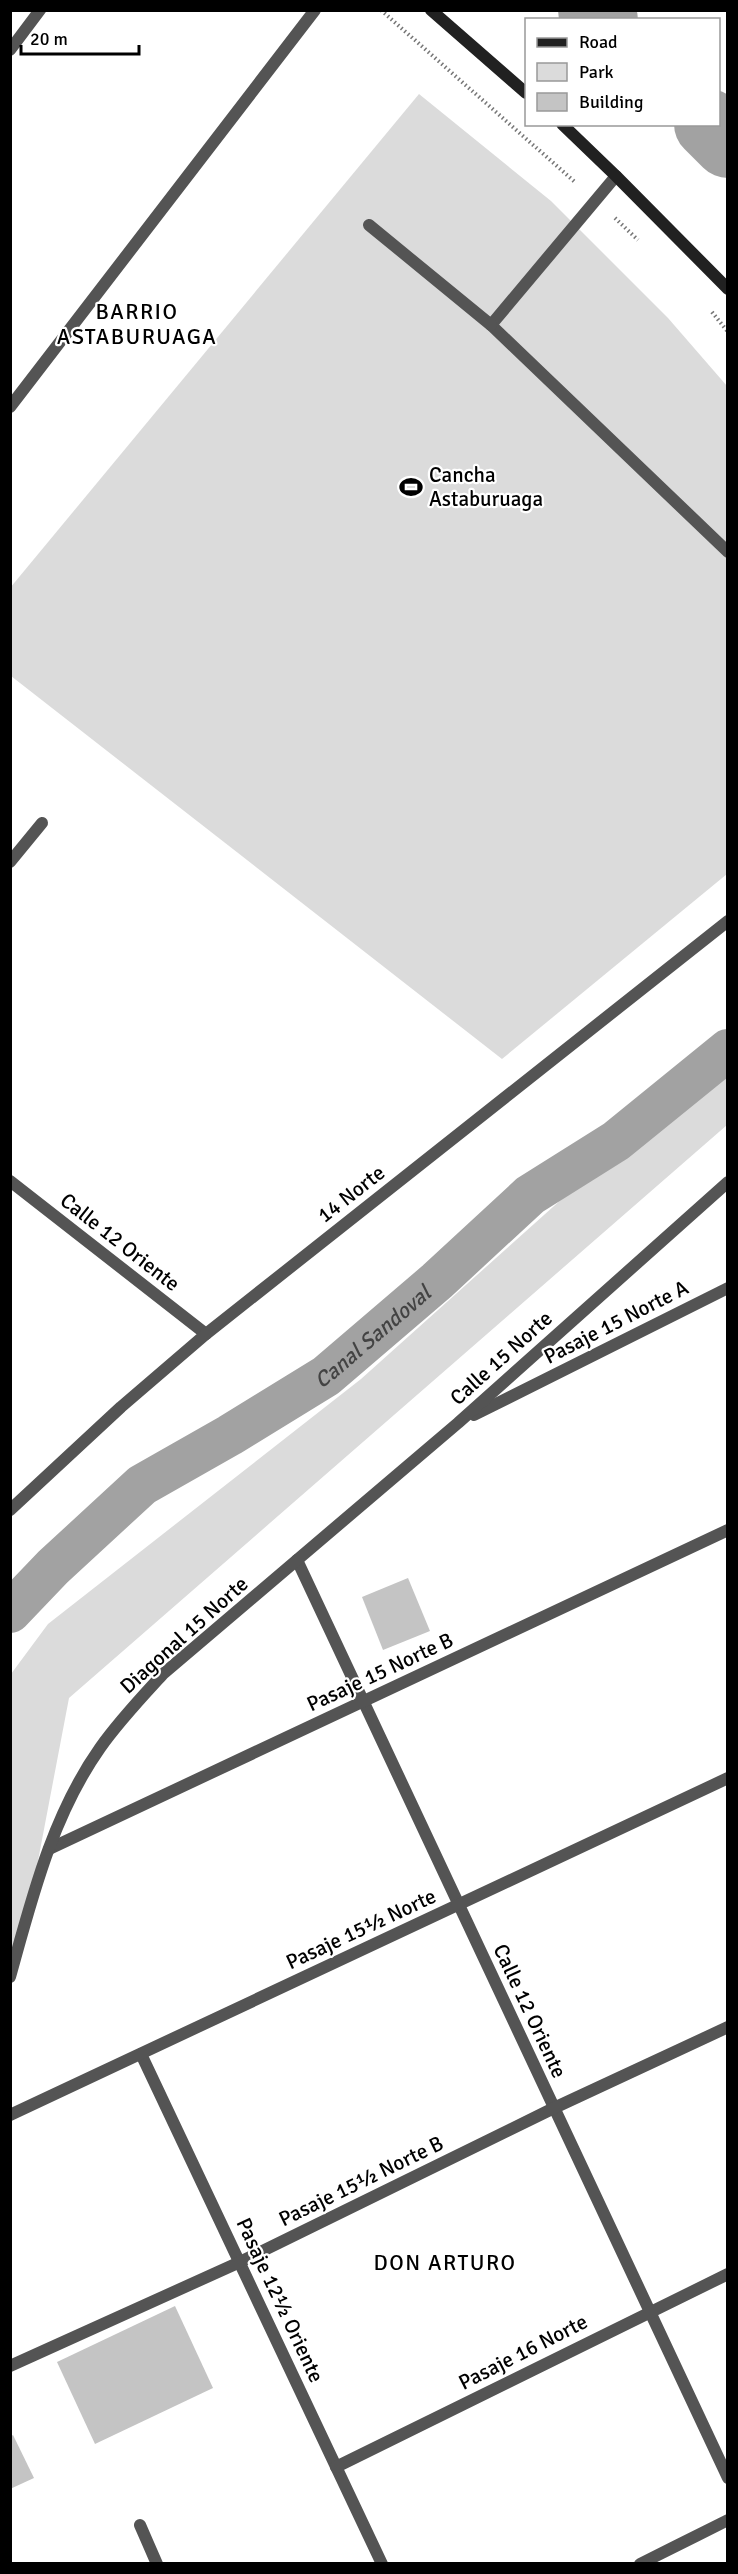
<svg xmlns="http://www.w3.org/2000/svg" width="738" height="2574" font-family="Signika,sans-serif">
<style>
.green{fill:#dbdbdb}
.lines{fill:none;stroke-linecap:round;stroke-linejoin:round}
.canal{stroke:#a2a2a2;stroke-width:42}
.river{stroke:#a2a2a2;stroke-width:70}
.building{fill:#c4c4c4}
.path{stroke:#767676;stroke-width:4;stroke-dasharray:1.5 3;stroke-linecap:butt}
.service{stroke:#545454;stroke-width:12}
.minor{stroke:#545454;stroke-width:12}
.secondary{stroke:#212121;stroke-width:12}
.labels{text-anchor:middle;dominant-baseline:central;stroke-width:4.5;stroke-linejoin:round;paint-order:stroke}
.poi-label{font-size:21px;fill:#000;stroke:#fff;text-anchor:start}
.street-label{font-size:21px;fill:#000;stroke:#fff}
.neighbourhood-label{font-size:22px;letter-spacing:1.5px;fill:#000;stroke:#fff}
.water-label{font-size:22px;font-style:italic;fill:#434343;stroke:#fff}
</style>
<rect width="100%" height="100%" fill="#fff"/>
<!-- green -->
<g class="green">
<polygon points="419,94 551,201 668,318 727,386 727,874 502,1059 11,676 10,588"/>
<polygon points="727,1051 727,1125 69,1698 29,1908 11,1976 11,1674 48,1624 361,1379"/>
</g>
<g class="lines">
<!-- canal -->
<path class="canal" id="s1" d="M10,1612L53,1567L142,1485L230,1435L326,1376L437,1281L530,1195L616,1141L728,1050"/>
<!-- river -->
<g class="river">
<polyline points="593,10 603,20"/>
<polyline points="709,124 728,143"/>
</g>
</g>
<!-- building -->
<g class="building">
<polygon points="408,1578 430,1631 383,1650 362,1597"/>
<polygon points="175,2306 213,2388 95,2444 57,2362"/>
<polygon points="13,2435 34,2478 10,2489 10,2437"/>
</g>
<g class="lines">
<!-- path -->
<g class="path">
<polyline points="381,10 576,183"/>
<polyline points="615,218 638,240"/>
<polyline points="712,312 728,332"/>
</g>
<!-- service -->
<g class="service">
<polyline points="616,176 491,325 728,552"/>
<polyline points="369,225 491,325"/>
</g>
<!-- minor -->
<g class="minor">
<polyline points="10,50 40,10"/>
<polyline points="10,407 315,10"/>
<polyline points="10,862 42,823"/>
<polyline points="10,1181 206,1334"/>
<polyline points="474,1415 728,1288"/>
<polyline points="10,1510 121,1407 206,1334 728,921"/>
<polyline points="297,1560 728,2478"/>
<polyline points="49,1849 728,1530"/>
<path d="M10,1977C32,1898 52,1816 100,1748C119,1721 141,1698 163,1674L458,1423L728,1182"/>
<polyline points="141,2054 382,2564"/>
<polyline points="10,2115 728,1778"/>
<polyline points="10,2366 240,2262 554,2108 728,2027"/>
<polyline points="336,2467 728,2274"/>
<polyline points="140,2525 157,2564"/>
<polyline points="640,2564 728,2520"/>
</g>
<!-- secondary -->
<g class="secondary">
<polyline points="431,10 526,93"/>
<polyline points="562,124 616,176 728,289"/>
</g>
</g>
<!-- icons -->
<defs>
<g id="stadium-bare" transform="scale(1.8)"><path d="M0-5a6.5 5 0 1 0 0 10a6.5 5 0 1 0 0-10ZM-3.5-1.8h7v3.6h-7Z" fill="#000" stroke="#fff" stroke-width="2.5" paint-order="stroke"/></g>
</defs>
<g fill-rule="evenodd">
<use href="#stadium-bare" x="411" y="487"/>
</g>
<g class="labels">
<!-- poi labels -->
<g class="poi-label">
<text x="429" y="475">Cancha<tspan x="429" dy="24">Astaburuaga</tspan></text>
</g>
<!-- street labels -->
<g class="street-label">
<text transform="translate(351 1194) rotate(-38)">14 Norte</text>
<text transform="translate(120 1242) rotate(38)">Calle 12 Oriente</text>
<text transform="translate(616 1322) rotate(-27)">Pasaje 15 Norte A</text>
<text transform="translate(501 1358) rotate(-42)">Calle 15 Norte</text>
<text transform="translate(184 1635) rotate(-42)">Diagonal 15 Norte</text>
<text transform="translate(380 1672) rotate(-25)">Pasaje 15 Norte B</text>
<text transform="translate(361 1929) rotate(-25)">Pasaje 15½ Norte</text>
<text transform="translate(530 2011) rotate(65)">Calle 12 Oriente</text>
<text transform="translate(361 2181) rotate(-26)">Pasaje 15½ Norte B</text>
<text transform="translate(280 2300) rotate(65)">Pasaje 12½ Oriente</text>
<text transform="translate(523 2352) rotate(-27)">Pasaje 16 Norte</text>
</g>
<!-- neighbourhood labels -->
<g class="neighbourhood-label">
<text x="137" y="311">BARRIO<tspan x="137" dy="25">ASTABURUAGA</tspan></text>
<text x="445" y="2262">DON ARTURO</text>
</g>
<!-- water labels -->
<g class="water-label">
<text stroke="none"><textPath href="#s1" startOffset="458">Canal Sandoval</textPath></text>
</g>
</g>
<!-- border -->
<rect width="738" height="2574" fill="none" stroke="#000000" stroke-width="24"/>
<!-- legend -->
<rect x="525" y="18" width="195" height="108" fill="#ffffff" stroke="#999999" stroke-width="1.5"/>
<rect x="537" y="38" width="30" height="9" fill="#212121" stroke="#999999" stroke-width="1.5"/>
<text x="579" y="48" font-size="18" fill="#000000">Road</text>
<rect x="537" y="63" width="30" height="18" fill="#dbdbdb" stroke="#999999" stroke-width="1.5"/>
<text x="579" y="78" font-size="18" fill="#000000">Park</text>
<rect x="537" y="93" width="30" height="18" fill="#c4c4c4" stroke="#999999" stroke-width="1.5"/>
<text x="579" y="108" font-size="18" fill="#000000">Building</text>
<!-- scale -->
<path d="M21 45v9h118v-9" fill="none" stroke="#000000" stroke-width="3"/>
<text x="30" y="45" font-size="18" fill="#000000" stroke="#ffffff" stroke-width="4.5" paint-order="stroke">20 m</text>
</svg>
